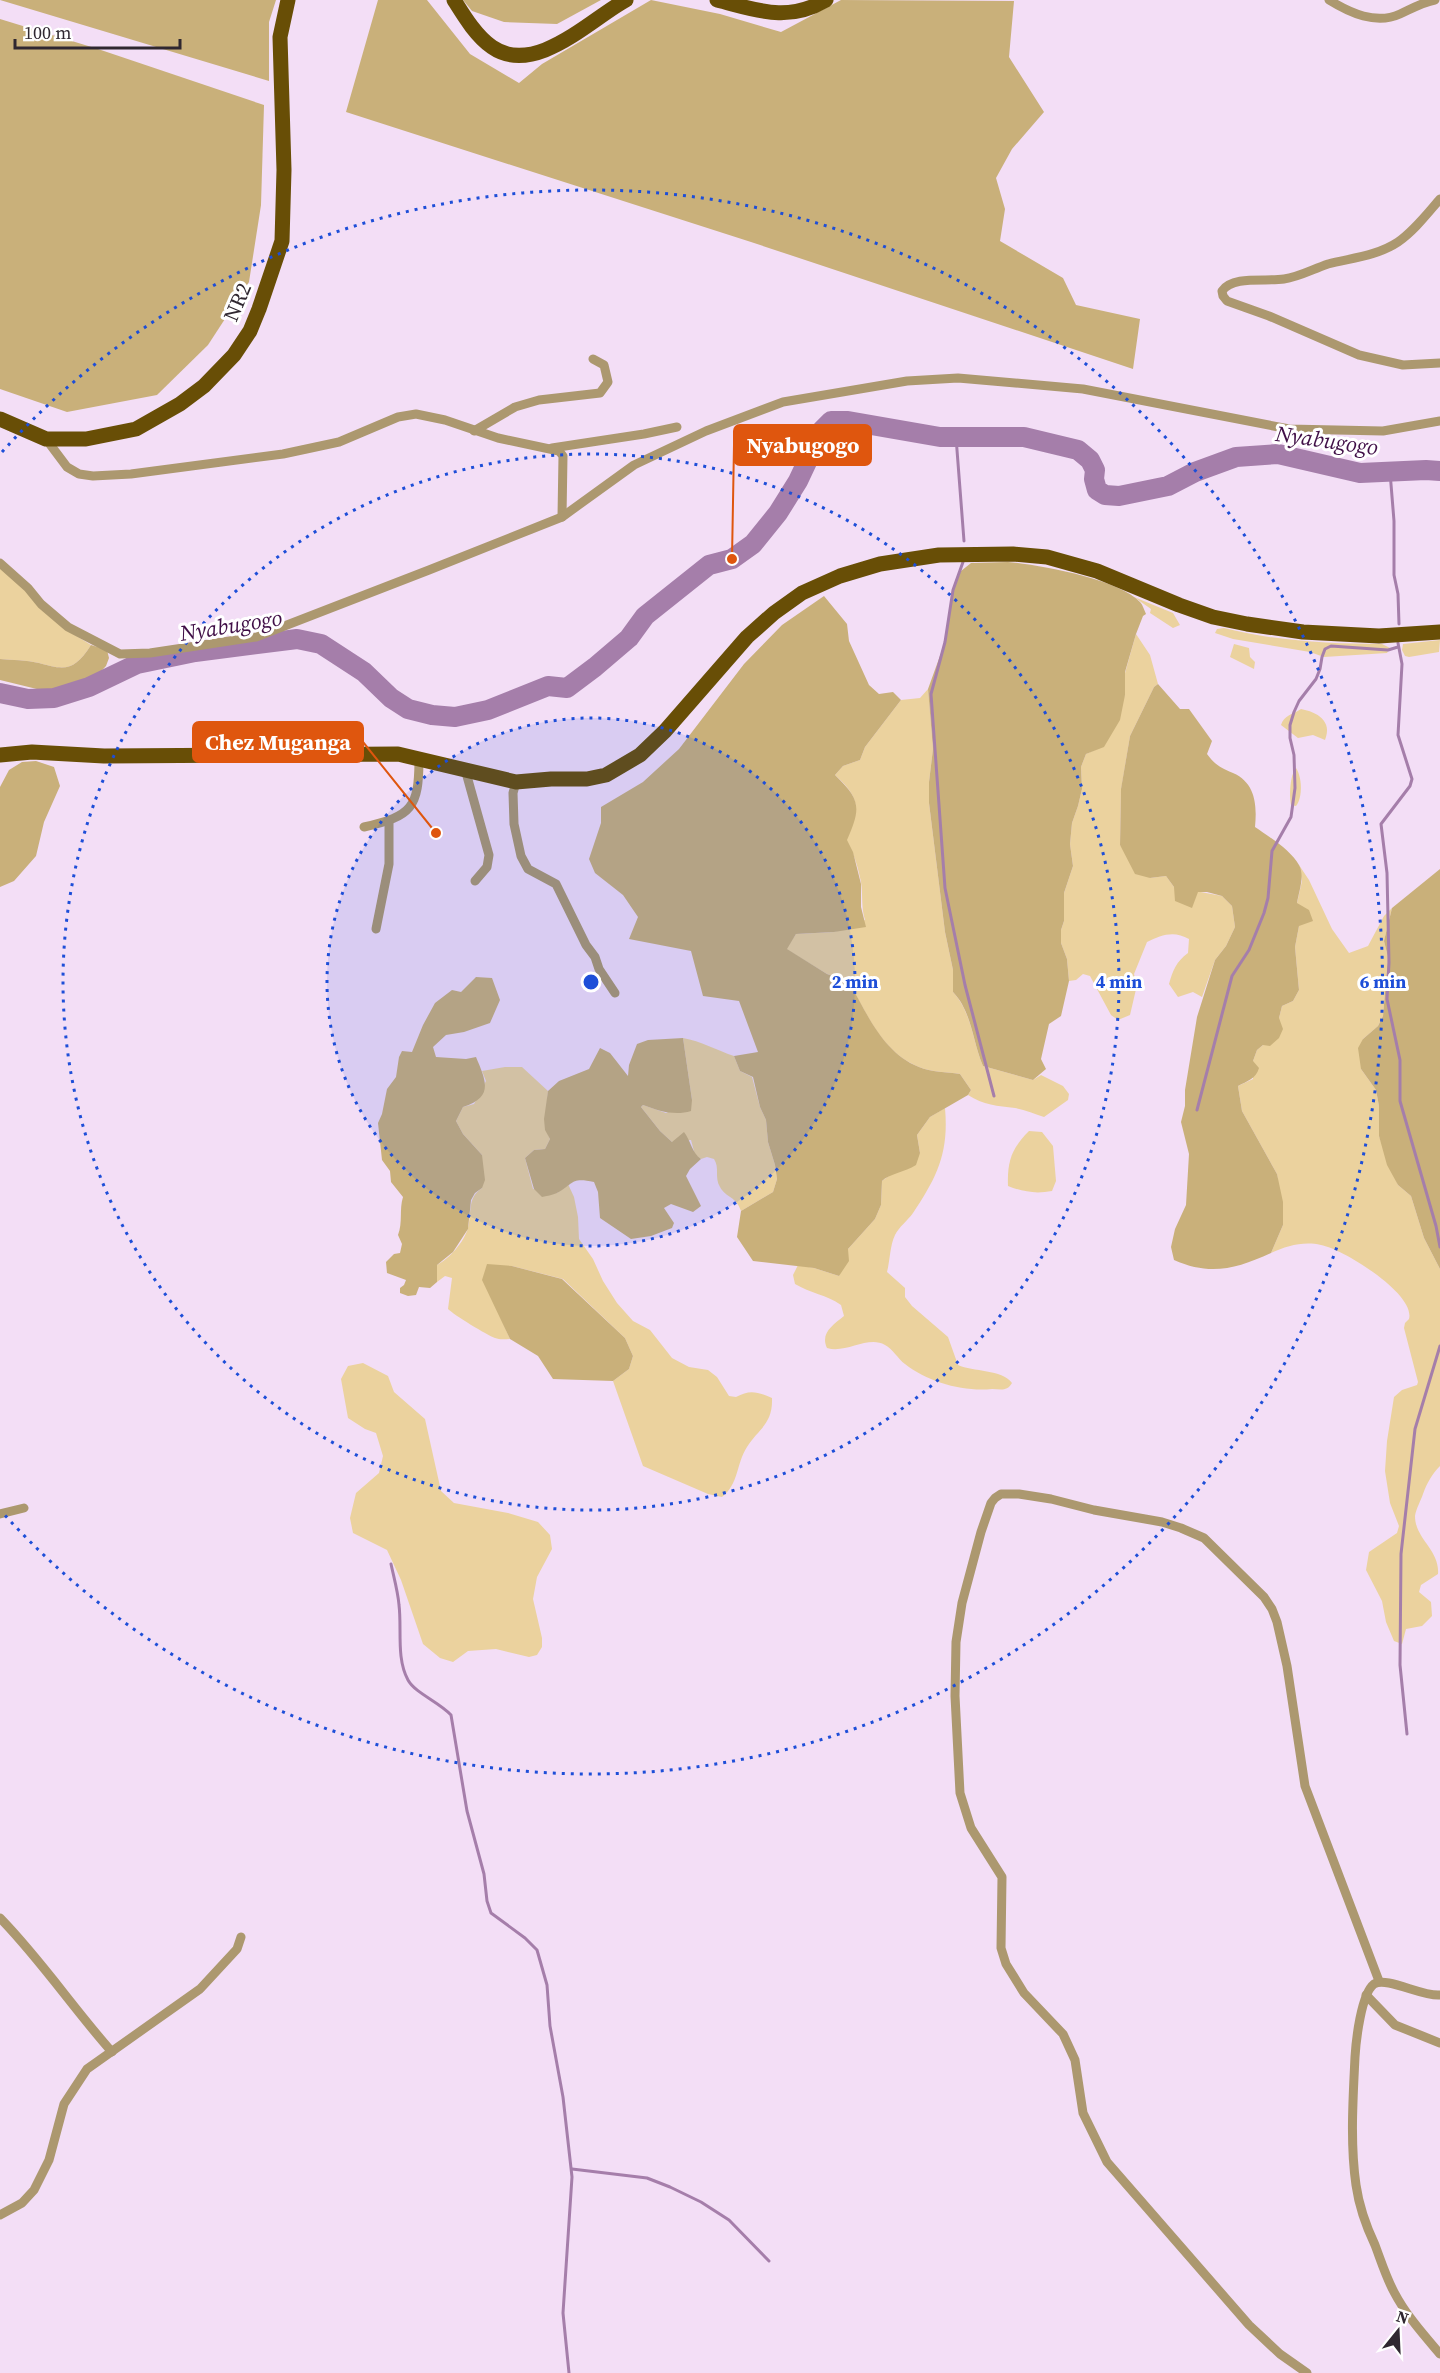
<svg xmlns="http://www.w3.org/2000/svg" width="1440" height="2373" font-family="'Source Serif 4',serif">
<style>
.green{fill:#ebd29e}
.forest{fill:#c9b07a}
.lines{fill:none;stroke-linecap:round;stroke-linejoin:round}
.stream{stroke:#a57eaa;stroke-width:3}
.river{stroke:#a57eaa;stroke-width:20}
.minor{stroke:#ac986f;stroke-width:9}
.trunk{stroke:#684e06;stroke-width:15}
.ring{fill:none;stroke:#1d4ed8;stroke-width:3;stroke-dasharray:3 6}
.labels{text-anchor:middle;dominant-baseline:central;stroke-width:6;stroke-linejoin:round;paint-order:stroke}
.street-label{font-size:21px;fill:#2f2730;stroke:#fff}
.water-label{font-size:22px;font-style:italic;fill:#400f47;stroke:#fff}
.centre{fill:#1d4ed8;stroke:#fff;stroke-width:3}
.ring-label{font-size:18px;text-anchor:middle;font-weight:bold;fill:#1d4ed8;stroke:#fff;stroke-width:6;stroke-linejoin:round;paint-order:stroke}
.leader{fill:none;stroke:#df560e;stroke-width:2}
.callout-dot{fill:#df560e;stroke:#fff;stroke-width:2}
.callout{fill:#df560e;stroke:#df560e;stroke-width:2}
.callout-label{font-size:22px;text-anchor:middle;font-weight:bold;fill:#fff}
</style>
<rect width="100%" height="100%" fill="#f3def6"/>
<!-- green -->
<g class="green">
<path d="M0,566L67,630L91,645C75,670 66,671 39,663C26,660 13,660 0,659Z"/>
<polygon points="1134,597 1173,613 1180,625 1173,628 1150,613 1151,609"/>
<path d="M1224,628C1275,641 1329,644 1382,644L1390,648L1387,653L1324,657L1310,652L1233,639L1215,633L1217,629Z"/>
<path d="M1136,634L1150,655L1158,684L1154,687L1130,736L1121,790L1120,845L1150,878L1166,876L1174,887L1222,896L1232,906L1235,927L1226,946L1215,960L1202,997L1193,992L1178,997L1169,984C1173,970 1176,962 1188,953L1189,939C1174,930 1161,935 1147,942L1134,974L1137,985L1130,1015L1118,1020L1111,1015L1090,976L1083,974L1076,980L1069,981L1067,959L1061,943V930L1064,921V893L1073,866L1070,844L1072,823L1078,806L1082,789L1081,767L1086,754L1097,749L1125,695V673Z"/>
<polygon points="1440,640 1439,652 1409,657 1405,656 1402,650 1403,644"/>
<polygon points="1234,644 1249,648 1250,657 1255,662 1254,669 1230,657"/>
<path d="M928,689L933,749L929,782V803L945,932L953,970V992C972,1013 972,1040 983,1066L1033,1080L1041,1075L1063,1086L1069,1094L1068,1100L1044,1117C1035,1114 1025,1110 1015,1108C998,1106 983,1105 968,1095L971,1090L960,1074C947,1072 931,1072 919,1067C882,1052 867,1014 849,982L827,974L786,949L796,934L834,932L865,920C861,907 863,895 861,882C858,867 854,853 846,840C860,810 861,798 835,775L843,766L860,760L865,747L901,700L920,698Z"/>
<path d="M1301,709C1317,712 1333,721 1325,740L1313,735L1298,738L1281,725C1284,715 1292,715 1301,709Z"/>
<path d="M1296,768C1302,777 1303,797 1296,806L1291,805C1289,795 1290,775 1296,768Z"/>
<path d="M1299,865L1309,880L1332,929L1349,953L1368,946L1384,916L1392,908L1384,941L1388,957L1383,1016L1378,1026L1363,1039L1361,1069L1376,1090L1379,1106V1136L1398,1185L1411,1196L1424,1238L1440,1269V1466C1432,1474 1427,1483 1423,1494C1421,1500 1416,1509 1415,1516C1415,1539 1440,1550 1438,1574L1421,1585L1419,1592L1431,1602L1432,1616L1422,1626L1406,1629L1402,1644L1394,1641L1386,1622L1382,1601L1366,1570L1369,1552L1397,1533L1399,1526L1390,1503L1385,1471L1387,1441L1394,1397L1402,1390L1417,1385L1418,1382L1404,1328L1405,1323L1409,1319C1416,1294 1343,1249 1321,1245C1303,1241 1287,1246 1271,1253L1283,1225L1277,1174L1242,1111L1238,1086L1253,1079V1061L1257,1050L1263,1045L1279,1018L1282,1006L1293,1001L1299,990L1295,947L1299,926L1297,903L1302,881Z"/>
<path d="M683,1038C701,1041 716,1050 734,1056L740,1071L752,1077L760,1107L766,1120L768,1142L775,1165L777,1179L773,1192L741,1211C736,1196 726,1198 720,1187C714,1177 720,1168 714,1159L707,1157L701,1159L695,1155L691,1140L672,1142L660,1131L641,1107L643,1105L666,1113L692,1100Z"/>
<path d="M505,1067H522L548,1091C547,1109 542,1123 550,1139L545,1149L534,1150L525,1158L533,1189L557,1193L568,1184L574,1197L578,1217L579,1239L593,1259L603,1281L617,1303L633,1321L650,1330L672,1358L689,1367L708,1370L717,1377L729,1396L736,1397C750,1389 758,1392 772,1398C773,1424 759,1428 747,1447C736,1464 739,1484 722,1497L708,1494L643,1466L613,1381L629,1369L633,1356L625,1338L563,1279L512,1266L499,1314L510,1339C505,1339 500,1340 495,1338C487,1335 454,1315 448,1309L452,1278L445,1276L437,1282V1265C450,1258 464,1242 468,1228C472,1212 467,1198 482,1188V1155L463,1134L456,1121L463,1107L474,1104L486,1081L482,1071Z"/>
<path d="M945,1108C949,1153 937,1177 913,1213C908,1220 899,1227 895,1235C890,1245 890,1260 887,1272L905,1288V1297L912,1306L948,1337L958,1365C973,1372 1002,1369 1012,1383C1007,1392 1000,1389 992,1389C963,1392 928,1382 905,1364C898,1359 893,1349 885,1345C868,1335 846,1354 827,1348C820,1333 833,1325 844,1316L841,1305C827,1295 810,1293 795,1284L793,1275L798,1265L814,1268L839,1276L848,1249L875,1219L881,1205L882,1181L920,1153L917,1135L930,1117Z"/>
<path d="M1029,1131L1042,1132L1053,1146L1056,1181L1052,1191C1036,1194 1023,1192 1008,1186C1007,1161 1012,1148 1029,1131Z"/>
<polygon points="363,1363 388,1376 394,1392 425,1419 441,1491 454,1503 508,1513 538,1522 550,1535 552,1549 537,1577 533,1599 542,1638 542,1647 537,1655 529,1657 496,1649 468,1651 453,1662 440,1658 423,1644 401,1580 387,1550 353,1533 350,1518 356,1493 379,1473 383,1456 376,1433 365,1429 348,1418 341,1379 348,1366"/>
</g>
<!-- forest -->
<g class="forest">
<polygon points="0,0 276,0 269,22 269,81"/>
<polygon points="378,0 427,0 470,54 519,83 542,64 651,0 720,14 781,32 841,0 1014,1 1009,57 1044,112 1012,149 996,178 1005,209 1000,241 1063,278 1076,305 1140,319 1133,369 751,242 346,112"/>
<polygon points="463,0 601,0 557,24 504,22 472,11"/>
<polygon points="0,19 98,49 264,105 261,205 249,282 208,345 157,395 67,412 0,389"/>
<path d="M1008,562C1040,565 1118,579 1140,602C1143,605 1144,610 1146,614L1143,616L1136,634L1125,672V695L1120,720L1104,747L1086,754L1081,767L1082,789L1078,806L1072,823L1070,844L1073,866L1064,893V921L1061,930V943L1067,959L1069,981L1061,1016L1049,1024L1041,1059L1046,1069L1033,1080L983,1066C972,1040 972,1012 953,992V970L945,932L929,803V782L933,749L928,689L945,642L953,590L961,571L971,563Z"/>
<path d="M824,596L847,624L849,641L869,685L879,694L893,692L901,700L865,747L860,760L843,766L835,775C861,800 861,808 847,840L853,852L861,884V907L866,927L834,932L796,934L787,949L827,974L849,982C867,1013 882,1052 919,1067C931,1072 947,1072 960,1074L971,1090L968,1095L930,1117L917,1135L920,1153L916,1165C905,1172 889,1174 882,1181L881,1205L875,1219L848,1249L849,1261L839,1276L814,1268L753,1261L737,1237L741,1211L773,1192L777,1179L775,1165L768,1142L766,1120L760,1107L753,1077L740,1071L734,1056L758,1052L739,1001L703,996L691,951L629,939L638,917L623,895L595,873L589,859L601,823V807L643,782L679,749L744,664L782,625Z"/>
<path d="M91,645L107,650L109,658L106,666L94,679L82,685L45,691L0,680V659C13,660 26,660 39,663C66,671 75,670 91,645Z"/>
<path d="M1158,684L1180,709H1189L1212,741L1207,754C1215,765 1221,768 1233,773C1256,783 1257,806 1255,827C1268,836 1291,850 1299,865C1305,876 1299,891 1297,903L1309,910L1313,921L1299,926L1295,947L1299,990L1293,1001L1282,1006L1279,1018L1283,1029L1279,1038L1270,1046L1263,1045L1257,1050L1253,1061L1259,1068C1256,1079 1247,1081 1238,1086L1242,1111L1277,1174L1283,1202V1225L1271,1253C1236,1269 1210,1276 1174,1260L1171,1247L1175,1229L1186,1205L1189,1154L1181,1122L1185,1106V1090L1197,1017L1215,960L1226,946L1235,927L1232,906L1222,896L1207,892H1198L1192,908L1175,901L1174,887L1166,876L1150,878L1135,874L1120,845L1121,789L1130,736L1154,687Z"/>
<polygon points="36,761 54,767 60,786 44,822 36,856 14,881 0,887 0,787 9,770 22,762"/>
<polygon points="1440,869 1440,1269 1424,1238 1411,1196 1398,1185 1387,1165 1379,1136 1379,1106 1376,1090 1361,1069 1358,1048 1363,1039 1378,1026 1383,1016 1388,957 1384,941 1392,908"/>
<path d="M476,977L492,978L500,1000L490,1023L464,1032L446,1035L433,1047L436,1057L466,1059L476,1057C486,1081 494,1097 463,1107L456,1121L463,1134L482,1155L485,1180L482,1188L475,1193L471,1200L468,1229L453,1252L437,1265V1282L430,1288L419,1287L416,1295L408,1296L400,1293V1288L404,1285L406,1280L387,1273L386,1262L394,1254L400,1253L402,1244L398,1235C403,1222 399,1210 403,1197L391,1182L390,1171L382,1160L378,1123L382,1114L387,1089L396,1077L399,1057L402,1051L412,1052L423,1025L435,1003L452,990L461,992Z"/>
<path d="M683,1038L692,1100L691,1111C675,1116 659,1111 643,1105L641,1107L660,1131L672,1142L684,1132C691,1141 692,1153 701,1159L690,1169L686,1176L701,1206L693,1212L671,1204L664,1208L674,1223L672,1228L651,1236L631,1239L600,1218L598,1192L594,1182C570,1177 574,1184 557,1193C553,1195 546,1196 542,1197L534,1189L525,1158L534,1150L545,1149L550,1139L545,1130L544,1119L548,1091L559,1081L589,1069L600,1048L610,1053L628,1076L629,1065L637,1044L648,1040Z"/>
<polygon points="487,1264 512,1266 562,1279 625,1338 633,1356 629,1369 613,1381 553,1379 538,1356 510,1339 482,1280"/>
</g>
<g class="lines">
<!-- stream -->
<g class="stream">
<polyline points="956,437 964,541"/>
<polyline points="1390,472 1394,521 1394,575 1398,594 1399,624"/>
<polyline points="963,562 953,590 945,642 931,694 945,888 965,985 994,1096"/>
<polyline points="1398,643 1402,664 1398,735 1412,779 1410,786 1381,824 1387,873 1389,963 1387,999 1400,1060 1400,1101 1436,1226 1440,1247"/>
<polyline points="1197,1110 1232,976 1249,950 1264,913 1268,898 1272,851 1291,817 1295,788 1294,755 1290,738 1290,725 1294,712 1299,701 1316,679 1320,669 1322,657 1325,649 1331,646 1388,650 1398,647"/>
<path d="M391,1564C394,1578 398,1592 399,1605C402,1629 396,1658 408,1680C415,1693 439,1702 451,1715L467,1811L484,1874L487,1901L491,1913L525,1938L537,1950L547,1985L550,2026L563,2097L572,2177L563,2313L569,2373"/>
<polyline points="1407,1734 1400,1665 1401,1554 1415,1429 1440,1346"/>
<polyline points="572,2169 647,2178 670,2187 701,2202 729,2220 769,2261"/>
</g>
<!-- river -->
<polyline class="river" points="0,693 28,699 54,698 89,687 137,664 195,652 297,639 321,644 364,672 391,698 408,709 432,715 455,717 488,710 548,686 567,688 595,667 629,638 645,616 709,565 732,559 753,544 778,513 798,481 822,430 831,421 848,421 940,437 1024,437 1078,450 1090,460 1095,470 1094,479 1097,490 1105,495 1119,496 1168,486 1195,472 1236,457 1278,454 1360,473 1426,470 1440,471"/>
<!-- minor -->
<g class="minor">
<path d="M1329,0C1350,13 1376,25 1400,14C1411,9 1423,2 1435,0"/>
<path d="M1440,199C1427,214 1414,231 1398,242C1377,256 1351,258 1328,264C1313,269 1299,277 1284,279C1266,282 1233,275 1222,291L1223,296L1227,301L1269,316L1359,355L1403,365L1440,363"/>
<polyline points="474,431 515,407 539,400 600,393 608,382 604,365 593,359"/>
<polyline points="46,439 67,467 79,474 93,476 131,474 283,454 339,442 398,417 416,414 445,420 498,438 559,451 563,456 562,517"/>
<polyline points="552,448 644,434 677,427"/>
<polyline points="0,563 28,588 41,604 68,627 120,654 150,653 256,637 429,570 562,517 634,465 706,431 783,402 907,381 958,378 1083,389 1289,429 1383,431 1440,421"/>
<polyline points="465,769 489,855 487,867 475,881"/>
<polyline points="516,782 513,793 514,824 521,856 528,869 556,884 586,945 595,957 599,969 615,993"/>
<path d="M364,827C412,816 419,808 419,758"/>
<polyline points="376,929 389,864 389,821"/>
<polyline points="0,1514 24,1508"/>
<path d="M0,1918C41,1960 73,2008 112,2052"/>
<polyline points="1366,1995 1395,2025 1440,2043"/>
<path d="M1440,1995C1423,1997 1386,1976 1374,1984C1361,1994 1356,2041 1355,2057C1353,2099 1350,2143 1356,2185C1359,2206 1366,2226 1375,2245C1381,2261 1386,2277 1394,2292C1406,2315 1423,2334 1440,2354"/>
<polyline points="0,2215 22,2203 34,2190 49,2160 64,2104 87,2069 200,1989 237,1949 241,1937"/>
<polyline points="1307,2373 1280,2354 1249,2325 1107,2162 1083,2113 1075,2060 1063,2034 1024,1993 1006,1964 1001,1948 1002,1877 971,1828 960,1793 955,1696 956,1642 962,1603 981,1532 991,1503 995,1498 1001,1494 1019,1494 1051,1499 1094,1510 1162,1522 1181,1528 1204,1538 1264,1597 1272,1609 1277,1622 1287,1666 1305,1786 1379,1981"/>
</g>
<!-- trunk -->
<g class="trunk">
<path d="M454,0C464,16 476,36 492,47C535,77 591,19 626,0"/>
<path d="M717,0C757,10 787,23 826,0"/>
<polyline points="0,419 46,439 86,439 136,429 180,404 204,386 234,355 250,331 259,309 282,241 284,170 280,37 288,0"/>
<polyline points="0,755 32,752 104,756 398,754 516,782 551,779 587,779 606,775 640,755 665,731 747,637 774,613 802,593 840,576 880,564 939,555 1013,554 1047,557 1097,571 1179,605 1213,617 1247,624 1303,632 1379,636 1440,632"/>
</g>
</g>
<!-- distance rings -->
<circle cx="591" cy="982" r="264" fill="#1d4ed8" fill-opacity=".12"/>
<g class="ring">
<circle cx="591" cy="982" r="264"/>
<circle cx="591" cy="982" r="528"/>
<path d="M2 452A792 792 0 1 1 2 1512"/>
</g>
<g class="labels">
<!-- street labels -->
<g class="street-label">
<text transform="translate(237 302) rotate(-67)">NR2</text>
</g>
<!-- water labels -->
<g class="water-label">
<text transform="translate(1327 440) rotate(8)">Nyabugogo</text>
<text transform="translate(231 625) rotate(-9)">Nyabugogo</text>
</g>
</g>
<circle cx="591" cy="982" r="9" class="centre"/>
<g class="ring-label">
<text x="855" y="988">2 min</text>
<text x="1119" y="988">4 min</text>
<text x="1383" y="988">6 min</text>
</g>
<!-- callouts -->
<path class="leader" d="M732 559L734 445M436 833L363 742"/>
<g class="callout-dot">
<circle cx="732" cy="559" r="6"/>
<circle cx="436" cy="833" r="6"/>
</g>
<g class="callout">
<rect x="734" y="425" width="137" height="40" rx="6"/>
<rect x="193" y="722" width="170" height="40" rx="6"/>
</g>
<g class="callout-label">
<text x="803" y="453">Nyabugogo</text>
<text x="278" y="750">Chez Muganga</text>
</g>
<!-- north arrow -->
<g transform="translate(1398 2331) rotate(18)" stroke="#ffffff" stroke-width="4.5" paint-order="stroke">
<path d="M0-4.5L10 22L0 15L-10 22Z" fill="#2f2730"/>
<text y="-9" font-size="16" font-weight="bold" text-anchor="middle" fill="#2f2730">N</text>
</g>
<!-- scale -->
<path d="M15 39v9h165v-9" fill="none" stroke="#2f2730" stroke-width="3"/>
<text x="24" y="39" font-size="18" fill="#2f2730" stroke="#ffffff" stroke-width="4.5" paint-order="stroke">100 m</text>
</svg>
